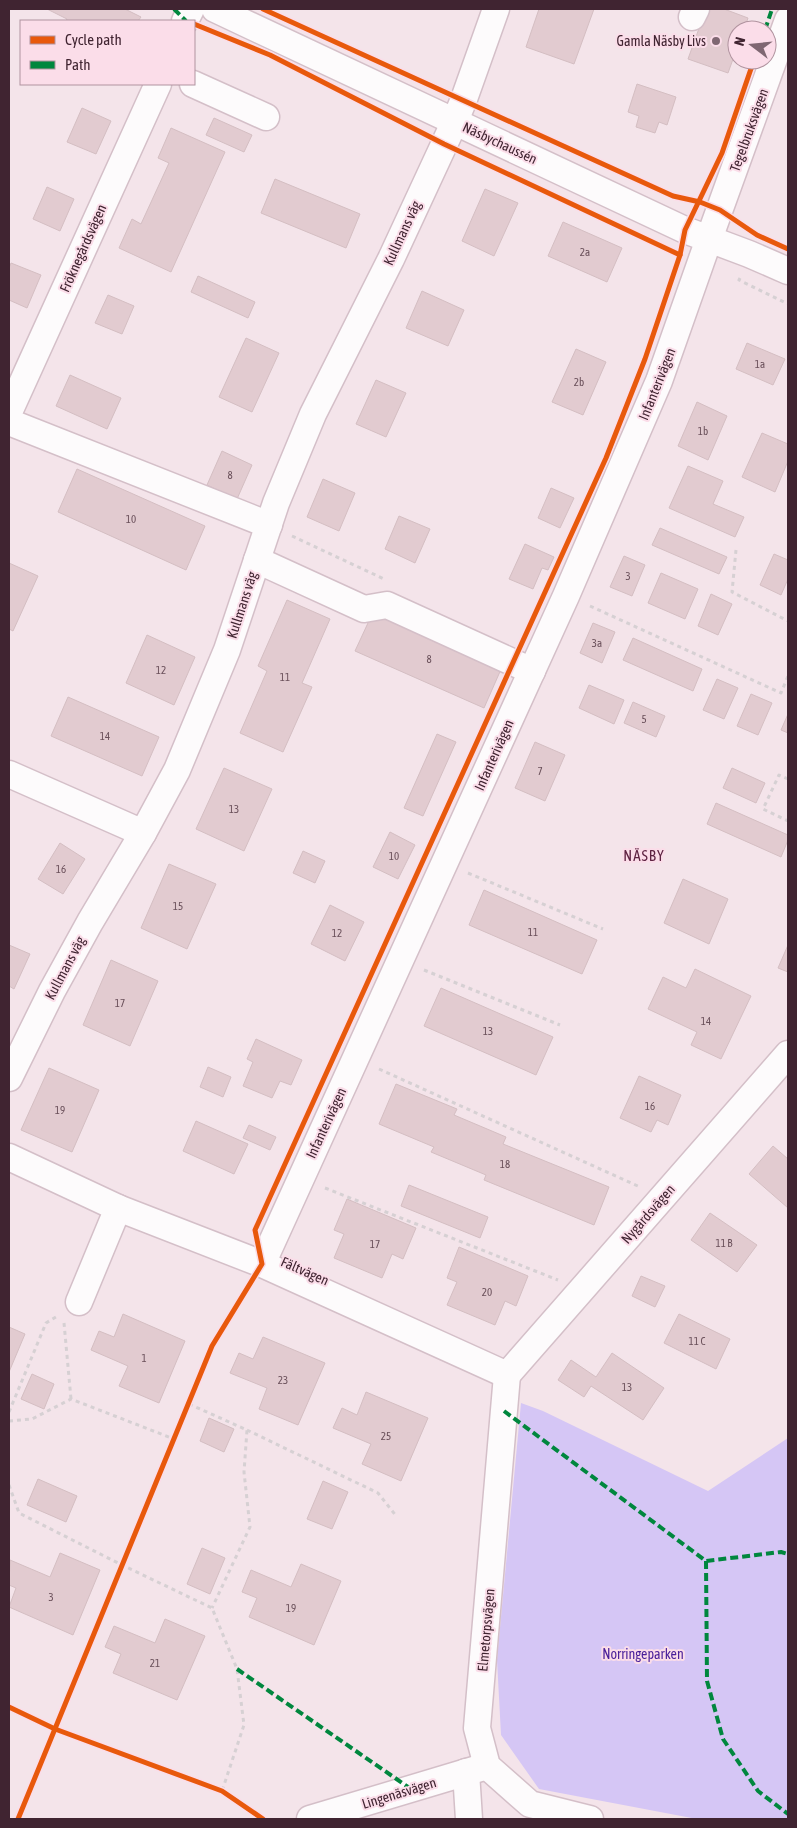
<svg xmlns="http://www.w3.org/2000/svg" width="797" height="1828" font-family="'Asap Condensed',sans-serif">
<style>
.green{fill:#d5c6f5}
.building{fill:#e2cbd0;stroke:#d4bec2}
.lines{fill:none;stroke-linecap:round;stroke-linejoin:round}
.minor-casing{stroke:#d4bfc8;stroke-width:29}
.path{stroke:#d6d0d3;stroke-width:3;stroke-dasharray:4 4;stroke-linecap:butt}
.minor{stroke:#fdfbfc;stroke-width:26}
.quiet{stroke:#00873e;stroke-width:4;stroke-dasharray:8 4;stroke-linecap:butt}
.cycleway-casing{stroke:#fbdde9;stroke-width:8}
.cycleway{stroke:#e8590c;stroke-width:5}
.poi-dot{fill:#7f6772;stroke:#fbdde9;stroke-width:2}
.labels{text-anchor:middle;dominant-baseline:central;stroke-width:4;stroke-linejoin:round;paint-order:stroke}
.number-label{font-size:11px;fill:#6a505a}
.poi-label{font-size:14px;fill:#402431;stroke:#fbdde9;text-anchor:end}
.street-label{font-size:14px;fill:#402431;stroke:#fbdde9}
.park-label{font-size:14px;fill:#481e99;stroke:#fbdde9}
.neighbourhood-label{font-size:15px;letter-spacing:1px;fill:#5e2342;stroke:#fbdde9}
</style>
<rect width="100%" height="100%" fill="#f4e4ea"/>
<!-- green -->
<polygon class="green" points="521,1403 543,1411 708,1491 788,1438 788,1819 697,1819 539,1789 501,1735 497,1660"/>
<!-- building -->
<g class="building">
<polygon points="47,9 125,9 141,17 138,21 66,21 67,19"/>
<polygon points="539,9 594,9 574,64 526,47"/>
<polygon points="706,9 724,9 748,18 744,30 737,30 737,48 728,73 688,59"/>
<polygon points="637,84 676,97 667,125 659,122 655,133 636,127 639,116 628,112"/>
<polygon points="82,108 111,121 96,154 67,142"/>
<polygon points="214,118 252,135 244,152 206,135"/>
<polygon points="171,128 225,152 171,272 119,248 132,219 141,224 169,163 158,158"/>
<polygon points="275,179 360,214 346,248 261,213"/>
<polygon points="47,187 74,199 60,231 33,219"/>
<polygon points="485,189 518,203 494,256 462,241"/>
<polygon points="563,222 622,248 607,282 548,256"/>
<polygon points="11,263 41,275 27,308 9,300 9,268"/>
<polygon points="198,276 255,302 248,318 191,292"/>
<polygon points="422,291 464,310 448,346 406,328"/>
<polygon points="108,295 134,306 122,334 95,323"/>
<polygon points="246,338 279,353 252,412 219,397"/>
<polygon points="747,343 785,359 773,385 736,369"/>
<polygon points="576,349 606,362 583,415 552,402"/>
<polygon points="70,375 121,398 107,429 56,406"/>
<polygon points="376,380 406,393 386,437 356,424"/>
<polygon points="697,402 727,416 708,460 678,446"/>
<polygon points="762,433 788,444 788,461 775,492 742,477"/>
<polygon points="222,451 252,465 237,499 207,485"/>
<polygon points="688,466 723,481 713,504 744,517 735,537 669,508"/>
<polygon points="77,469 205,526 186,570 58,512"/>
<polygon points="323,479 355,493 339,531 307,517"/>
<polygon points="551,488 574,498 560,528 538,518"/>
<polygon points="399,516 430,529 415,563 385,549"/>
<polygon points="660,528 727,557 719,574 652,545"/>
<polygon points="525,544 554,557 548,570 542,568 533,589 509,579"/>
<polygon points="774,554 788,560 788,579 781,595 760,585"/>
<polygon points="624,556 645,565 632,596 610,587"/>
<polygon points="9,563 38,576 13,631 9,629"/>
<polygon points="661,573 698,589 685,619 648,603"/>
<polygon points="711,594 732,604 718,635 698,626"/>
<polygon points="287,600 330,619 302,683 312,687 283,752 240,733 267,671 258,666"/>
<polygon points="374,610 502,667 484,708 355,651"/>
<polygon points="593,623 615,632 602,663 580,653"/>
<polygon points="147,635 195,657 174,705 126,683"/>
<polygon points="633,638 702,669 693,691 623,660"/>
<polygon points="717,679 738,688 724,719 703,710"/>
<polygon points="589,685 624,700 614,724 579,708"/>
<polygon points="751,694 772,703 758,735 737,726"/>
<polygon points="68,697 159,737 142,776 51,736"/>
<polygon points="633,702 665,716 656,737 624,723"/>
<polygon points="788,714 788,733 781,730"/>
<polygon points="437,734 456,742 423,816 404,808"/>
<polygon points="535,742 565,755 545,801 515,788"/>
<polygon points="224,768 272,789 244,851 196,829"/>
<polygon points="732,768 765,783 756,803 723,788"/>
<polygon points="716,803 788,835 788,840 781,857 707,824"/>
<polygon points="390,832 415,845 398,879 373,867"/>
<polygon points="60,843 85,859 63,894 38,879"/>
<polygon points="303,851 325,861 315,883 293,873"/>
<polygon points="169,864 216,884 187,949 141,928"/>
<polygon points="683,879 728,899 709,944 664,923"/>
<polygon points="484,890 597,940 582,974 469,925"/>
<polygon points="330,905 364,922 345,961 311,944"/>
<polygon points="9,945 30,954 14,989 9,986"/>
<polygon points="788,945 788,972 778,968"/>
<polygon points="111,960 158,981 130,1046 83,1025"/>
<polygon points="695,969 751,996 721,1059 691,1045 697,1032 648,1009 663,977 686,988"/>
<polygon points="441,988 553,1037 536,1075 424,1026"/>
<polygon points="256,1039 302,1060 291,1085 280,1081 272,1098 243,1086 253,1062 247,1059"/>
<polygon points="208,1067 231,1077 223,1097 200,1087"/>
<polygon points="49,1068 99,1090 72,1152 21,1130"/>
<polygon points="639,1076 681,1095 668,1125 657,1120 651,1132 620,1118"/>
<polygon points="396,1084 457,1109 454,1115 506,1137 503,1144 609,1187 594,1225 484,1180 486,1175 431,1152 434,1147 379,1124"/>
<polygon points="196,1121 248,1144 234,1174 183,1151"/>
<polygon points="249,1125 276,1137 270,1150 243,1138"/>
<polygon points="773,1146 788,1159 788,1208 749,1174"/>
<polygon points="409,1185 488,1217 480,1238 401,1206"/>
<polygon points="347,1199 416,1228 403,1259 392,1254 382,1278 334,1258 344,1234 334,1230"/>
<polygon points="710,1213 757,1245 737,1272 691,1240"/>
<polygon points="459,1247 528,1276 516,1306 505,1301 495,1325 447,1305 457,1282 447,1278"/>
<polygon points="641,1276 665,1286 655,1307 632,1296"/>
<polygon points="123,1314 185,1341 159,1403 119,1386 128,1366 91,1350 99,1331 114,1337"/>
<polygon points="679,1314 730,1339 716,1369 664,1343"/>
<polygon points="9,1327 25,1334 9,1372"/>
<polygon points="263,1337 325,1363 298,1425 259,1409 267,1388 230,1373 239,1353 253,1359"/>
<polygon points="612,1353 664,1388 643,1420 591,1386 584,1397 558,1380 571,1360 596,1377"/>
<polygon points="32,1374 54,1384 44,1409 21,1399"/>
<polygon points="366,1392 428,1418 401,1481 362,1464 371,1444 333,1428 342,1408 357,1415"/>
<polygon points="209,1418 234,1429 224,1452 200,1441"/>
<polygon points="38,1479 77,1496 66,1522 27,1505"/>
<polygon points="323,1481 348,1492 332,1529 307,1519"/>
<polygon points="202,1548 225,1558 210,1594 187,1584"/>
<polygon points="60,1553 100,1570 73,1635 9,1607 16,1588 9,1585 10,1560 50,1577"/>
<polygon points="301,1564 341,1581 314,1645 249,1617 257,1598 242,1592 251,1570 291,1587"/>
<polygon points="165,1619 205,1636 177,1700 113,1673 121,1654 105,1647 114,1626 155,1643"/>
</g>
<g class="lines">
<!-- minor casing -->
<g class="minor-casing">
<g id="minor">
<polyline points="215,9 685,230 749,254 788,271"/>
<polyline points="692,17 696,9"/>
<polyline points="185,21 191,9"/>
<polyline points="193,84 266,117"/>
<polyline points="9,412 158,84"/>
<polyline points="9,422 269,525"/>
<polyline points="257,560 364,609 387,605 532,671"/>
<polyline points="9,774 143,833"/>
<polyline points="9,1078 52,991 90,922 143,833 177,770 227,650 276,503 313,414 391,259 455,121 464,99 496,9"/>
<polyline points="9,1157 118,1208 262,1264 507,1375"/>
<polyline points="262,1264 566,596 659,381 709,239 788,20"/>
<polyline points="79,1302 118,1208"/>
<polyline points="507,1375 477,1728 487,1766 530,1804 590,1819"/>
<polyline points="507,1375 788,1054"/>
<polyline points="466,1772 469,1819"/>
<polyline points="310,1819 487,1766"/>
</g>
</g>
<!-- path -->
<g class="path">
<polyline points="740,278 739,280 788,304"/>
<polyline points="292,536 384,579"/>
<polyline points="736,550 732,592 788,621"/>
<polyline points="590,606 781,693 788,676"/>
<polyline points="788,779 779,775 763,809 788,821"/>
<polyline points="468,873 603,929"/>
<polyline points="424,970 560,1025"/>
<polyline points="379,1069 640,1187"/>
<polyline points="325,1188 558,1280"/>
<polyline points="64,1323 71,1399"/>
<polyline points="189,1404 247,1430 244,1472 250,1527 212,1608"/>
<polyline points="9,1412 46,1323 59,1315"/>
<polyline points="9,1421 32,1419 71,1399 174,1439"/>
<polyline points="247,1430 378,1493 397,1517"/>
<polyline points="9,1485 19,1513 122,1565 212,1608 237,1669 244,1725 222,1791"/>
</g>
<!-- minor -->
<use href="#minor" class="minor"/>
<!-- quiet -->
<g class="quiet">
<polyline points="174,9 186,21"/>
<polyline points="765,30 772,9"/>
<polyline points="504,1411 706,1561 781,1552 788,1554"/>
<polyline points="706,1561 707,1681 723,1739 758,1791 788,1814"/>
<polyline points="237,1669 411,1789"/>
</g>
<!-- cycleway casing -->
<g class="cycleway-casing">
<g id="cycleway">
<polyline points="263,9 673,196 700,202 720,210 757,235 788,249"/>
<polyline points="194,24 270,55 444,144 680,255"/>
<polyline points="9,1707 55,1729 222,1791 263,1819"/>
<polyline points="18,1819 212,1346 262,1264 255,1230 606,458 645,359 680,255 685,230 722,153 754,60"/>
</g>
</g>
<!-- cycleway -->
<use href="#cycleway" class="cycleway"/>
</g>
<!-- markers -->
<circle class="poi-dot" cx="716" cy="41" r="5"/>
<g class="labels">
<!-- number labels -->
<g class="number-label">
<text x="585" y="252">2a</text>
<text x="760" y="364">1a</text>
<text x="579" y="382">2b</text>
<text x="703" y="431">1b</text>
<text x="230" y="475">8</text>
<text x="131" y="519">10</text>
<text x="628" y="576">3</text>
<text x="597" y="643">3a</text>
<text x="429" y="659">8</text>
<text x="161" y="670">12</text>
<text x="285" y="677">11</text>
<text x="644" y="719">5</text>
<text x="105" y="736">14</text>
<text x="540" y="771">7</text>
<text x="234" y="809">13</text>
<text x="394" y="856">10</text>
<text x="61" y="869">16</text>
<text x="178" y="906">15</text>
<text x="533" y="932">11</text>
<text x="337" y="933">12</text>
<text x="120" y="1003">17</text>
<text x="706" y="1021">14</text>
<text x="488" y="1031">13</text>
<text x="650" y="1106">16</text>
<text x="60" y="1110">19</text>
<text x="505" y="1164">18</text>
<text x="724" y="1243">11 B</text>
<text x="375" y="1244">17</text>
<text x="487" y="1292">20</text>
<text x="697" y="1341">11 C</text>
<text x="144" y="1358">1</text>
<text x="283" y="1380">23</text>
<text x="627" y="1387">13</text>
<text x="386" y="1436">25</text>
<text x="51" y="1597">3</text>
<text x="291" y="1608">19</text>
<text x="155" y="1663">21</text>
</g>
<!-- poi labels -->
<g class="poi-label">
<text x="706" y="41">Gamla Näsby Livs</text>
</g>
<!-- street labels -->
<g class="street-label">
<text transform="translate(749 130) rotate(-70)">Tegelbruksvägen</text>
<text transform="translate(500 143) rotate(25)">Näsbychaussén</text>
<text transform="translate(402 233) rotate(-65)">Kullmans väg</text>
<text transform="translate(83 248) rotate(-66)">Fröknegårdsvägen</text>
<text transform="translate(657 384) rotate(-68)">Infanterivägen</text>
<text transform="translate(242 605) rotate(-72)">Kullmans väg</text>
<text transform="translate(494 755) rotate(-66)">Infanterivägen</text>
<text transform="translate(65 968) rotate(-62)">Kullmans väg</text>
<text transform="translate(326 1123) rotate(-65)">Infanterivägen</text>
<text transform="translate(648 1214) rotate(-49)">Nygårdsvägen</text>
<text transform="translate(305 1271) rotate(24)">Fältvägen</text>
<text transform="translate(486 1630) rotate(-85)">Elmetorpsvägen</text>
<text transform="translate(399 1793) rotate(-17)">Lingenäsvägen</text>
</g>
<!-- park labels -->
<g class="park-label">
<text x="643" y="1654">Norringeparken</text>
</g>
<!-- neighbourhood labels -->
<g class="neighbourhood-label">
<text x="644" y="855">NÄSBY</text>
</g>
</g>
<!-- border -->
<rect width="797" height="1828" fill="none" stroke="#402431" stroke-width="20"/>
<!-- legend -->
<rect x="20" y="20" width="175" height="65" fill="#fbdde9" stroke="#b0939f"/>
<rect x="30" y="36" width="25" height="8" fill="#e8590c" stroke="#b0939f"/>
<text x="65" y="45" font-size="15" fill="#402431">Cycle path</text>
<rect x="30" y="61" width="25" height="8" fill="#00873e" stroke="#b0939f"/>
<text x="65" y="70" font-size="15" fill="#402431">Path</text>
<!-- north arrow -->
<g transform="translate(752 45) rotate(286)"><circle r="24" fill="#fbdde9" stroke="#b0939f"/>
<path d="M0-4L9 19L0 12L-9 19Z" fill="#7f6772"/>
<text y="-8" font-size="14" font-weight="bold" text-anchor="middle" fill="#402431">N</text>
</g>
</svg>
